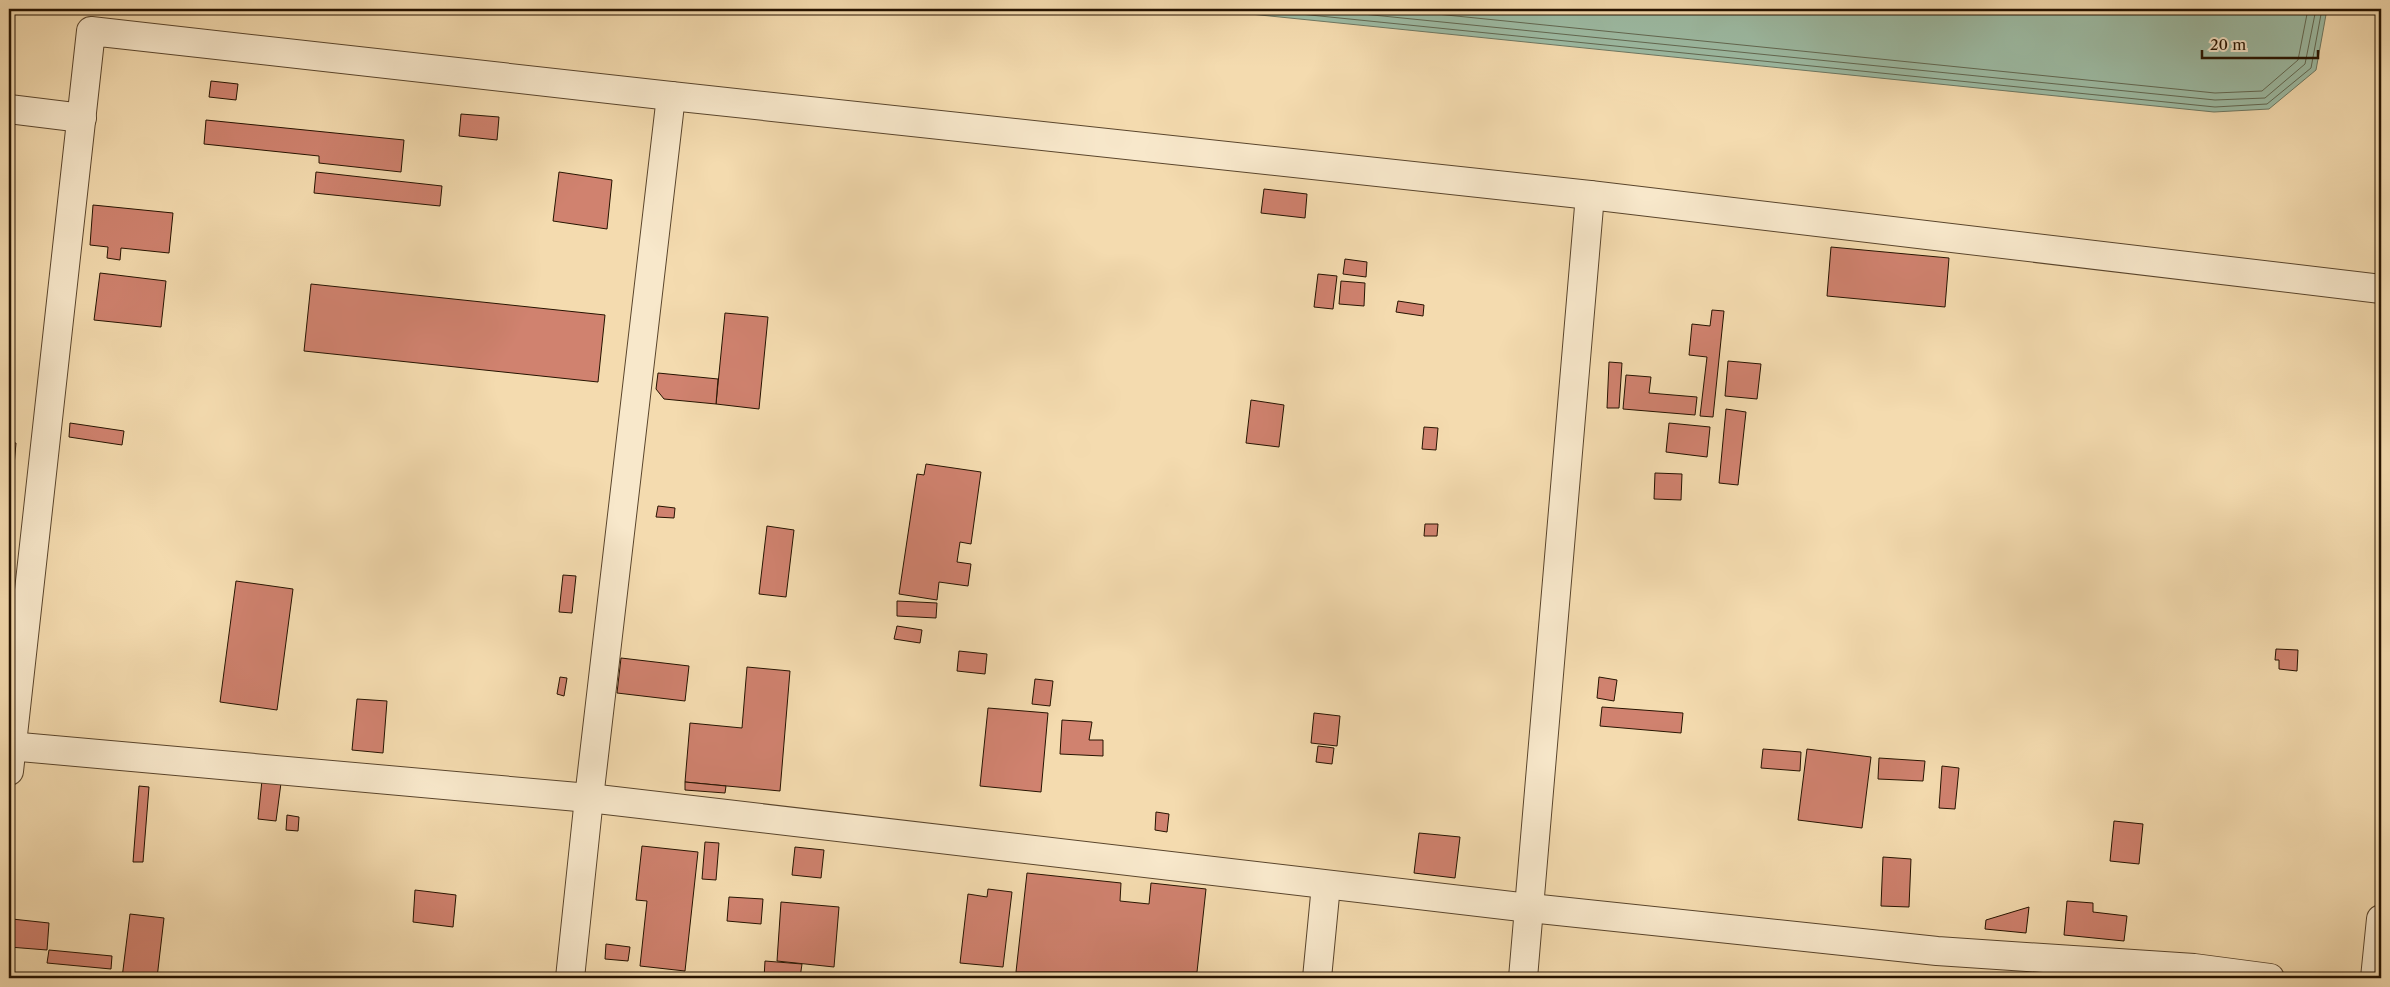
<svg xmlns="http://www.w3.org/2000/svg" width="2390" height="987" font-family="'Libre Caslon Text',serif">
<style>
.water{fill:#9dbca5;stroke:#6d7863}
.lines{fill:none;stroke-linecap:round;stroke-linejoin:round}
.shore{stroke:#626852;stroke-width:1}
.building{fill:#d0826f;stroke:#261300}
.minor-casing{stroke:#5a452c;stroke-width:30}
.path{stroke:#261300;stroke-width:3;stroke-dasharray:4 2.5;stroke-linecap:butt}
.minor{stroke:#f8e8cb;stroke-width:28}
</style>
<rect width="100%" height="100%" fill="#f4dbaf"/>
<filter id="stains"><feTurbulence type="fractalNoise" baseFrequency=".004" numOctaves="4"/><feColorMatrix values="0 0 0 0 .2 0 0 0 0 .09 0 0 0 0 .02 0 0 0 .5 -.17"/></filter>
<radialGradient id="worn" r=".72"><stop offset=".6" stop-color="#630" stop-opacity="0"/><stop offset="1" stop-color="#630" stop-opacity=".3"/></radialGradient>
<!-- water -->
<polygon class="water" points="1201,9 2327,9 2316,70 2269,109 2214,112"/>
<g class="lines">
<!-- shore -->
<g class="shore">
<polyline points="1251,9 2215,107 2267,104 2311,68 2322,9"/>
<polyline points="1313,9 2215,100 2265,98 2305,64 2316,9"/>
<polyline points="1387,9 2215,93 2262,91 2298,60 2308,9"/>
</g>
</g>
<!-- building -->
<g class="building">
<polygon points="211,81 238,84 236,100 209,97"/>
<polygon points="461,114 499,117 497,140 459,136"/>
<polygon points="206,120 404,140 401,172 319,163 319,156 204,144"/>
<polygon points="316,172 442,186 440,206 314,193"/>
<polygon points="559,172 612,180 607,229 553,221"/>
<polygon points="1264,189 1307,194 1305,218 1261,213"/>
<polygon points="93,205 173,213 169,253 121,248 120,260 107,258 108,247 90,245"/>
<polygon points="1831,247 1949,258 1945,307 1827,296"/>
<polygon points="1345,259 1367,262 1366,277 1343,274"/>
<polygon points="100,273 166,281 161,327 94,320"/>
<polygon points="1318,274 1337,276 1333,309 1314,307"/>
<polygon points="1341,281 1365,283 1364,306 1339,304"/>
<polygon points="311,284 605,315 598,382 304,351"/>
<polygon points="1398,301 1424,305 1423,316 1396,312"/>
<polygon points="1712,310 1724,311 1713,417 1700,416 1707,357 1689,355 1692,324 1710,326"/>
<polygon points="725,313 768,317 759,409 716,404"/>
<polygon points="1728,361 1761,364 1757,399 1725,396"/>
<polygon points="1609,362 1622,363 1619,408 1607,408"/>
<polygon points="658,373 718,379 716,404 664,399 656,389"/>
<polygon points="1626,375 1651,377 1649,393 1697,397 1695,415 1623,409"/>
<polygon points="1251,400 1284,405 1279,447 1246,443"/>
<polygon points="1726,409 1746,412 1738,485 1719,483"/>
<polygon points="70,423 124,431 122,445 69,437"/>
<polygon points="1669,423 1710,427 1707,457 1666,452"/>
<polygon points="1424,427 1438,428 1436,450 1422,449"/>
<polygon points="9,442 16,443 14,466 9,465"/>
<polygon points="926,464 981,472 971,544 960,542 957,562 971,564 968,586 939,582 937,600 899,594 917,474 924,475"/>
<polygon points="1655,473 1682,474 1681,500 1654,499"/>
<polygon points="658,506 675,508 674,518 656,517"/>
<polygon points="1425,524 1438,524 1437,536 1424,536"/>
<polygon points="767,526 794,530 786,597 759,594"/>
<polygon points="563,575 576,576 572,613 559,612"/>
<polygon points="236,581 293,589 277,710 220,702"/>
<polygon points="897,601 937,603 936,618 897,616"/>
<polygon points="897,626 922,630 920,643 894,639"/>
<polygon points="2276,649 2298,650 2297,671 2279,669 2279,660 2275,660"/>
<polygon points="959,651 987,654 985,674 957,671"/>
<polygon points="621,658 689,666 685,701 617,693"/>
<polygon points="747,667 790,671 780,791 685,782 690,723 742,728"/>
<polygon points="560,677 567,678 564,696 557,694"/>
<polygon points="1599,677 1617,680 1614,701 1597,698"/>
<polygon points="1035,679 1053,681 1050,706 1032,704"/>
<polygon points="357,699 387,701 383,753 352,750"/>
<polygon points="1602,707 1683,713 1681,733 1600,726"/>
<polygon points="988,708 1048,713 1041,792 980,786"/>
<polygon points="1314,713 1340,716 1337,746 1311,743"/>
<polygon points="1062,720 1092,722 1089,740 1103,740 1103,756 1060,754"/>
<polygon points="1318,746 1334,748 1332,764 1316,762"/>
<polygon points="1763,749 1801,752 1800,771 1761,768"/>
<polygon points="1807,749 1871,757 1862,828 1798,820"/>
<polygon points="1879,758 1925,761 1923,781 1878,779"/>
<polygon points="1942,766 1959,768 1955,809 1939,808"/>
<polygon points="262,780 281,783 276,821 258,819"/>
<polygon points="685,782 726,786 725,793 685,790"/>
<polygon points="139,786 149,787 143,862 133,862"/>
<polygon points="1156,812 1169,814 1167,832 1155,830"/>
<polygon points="287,815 299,817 298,831 286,830"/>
<polygon points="2114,821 2143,824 2139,864 2110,861"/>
<polygon points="1419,833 1460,837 1455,878 1414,873"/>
<polygon points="705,842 719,843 716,880 702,879"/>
<polygon points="642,846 698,852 685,971 640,966 647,901 636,900"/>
<polygon points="795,847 824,850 821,878 792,875"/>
<polygon points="1883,857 1911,859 1909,907 1881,906"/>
<polygon points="1027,873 1121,883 1120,901 1149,904 1151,883 1206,889 1197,972 1016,972"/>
<polygon points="988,889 1012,892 1003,967 960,963 968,894 987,897"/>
<polygon points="415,890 456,895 453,927 413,922"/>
<polygon points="729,897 763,899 761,924 727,921"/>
<polygon points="2067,901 2093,903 2093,912 2127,916 2124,941 2064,935"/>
<polygon points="781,902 839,907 834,967 777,961"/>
<polygon points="2029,907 2026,933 1985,929 1986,920"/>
<polygon points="130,914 164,918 157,978 122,978"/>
<polygon points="12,919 49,923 47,950 9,947"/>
<polygon points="606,944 630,947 628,961 605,959"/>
<polygon points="49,950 112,956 111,969 47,963"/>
<polygon points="765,961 802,964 800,978 764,978"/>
</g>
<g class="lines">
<!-- minor casing -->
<g class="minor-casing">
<g id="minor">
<polyline points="9,109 82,118"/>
<polyline points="9,746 589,798 1530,908 1937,951 2194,968 2270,978"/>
<polyline points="9,771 91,31 671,96 1590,195 2381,289"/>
<polyline points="570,978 589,798 671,96"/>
<polyline points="1317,978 1326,885"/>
<polyline points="1523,978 1590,195"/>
<polyline points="2375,978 2381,919"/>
</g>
</g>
<!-- path -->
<polyline class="path" points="9,19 16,9"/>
<!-- minor -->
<use href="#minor" class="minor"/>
</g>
<!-- margin -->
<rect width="2390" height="987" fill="none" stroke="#f4dbaf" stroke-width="30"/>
<rect x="10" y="10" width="2370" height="967" fill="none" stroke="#261300" stroke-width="2.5"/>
<rect x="15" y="15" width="2360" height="957" fill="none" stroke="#261300"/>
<!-- scale -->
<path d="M2202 50v8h116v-8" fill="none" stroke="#261300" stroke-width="2.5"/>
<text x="2210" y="50" font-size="15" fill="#261300" stroke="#f8e8cb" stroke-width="4" paint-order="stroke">20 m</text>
<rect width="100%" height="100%" filter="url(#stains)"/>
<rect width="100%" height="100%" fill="url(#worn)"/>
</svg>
